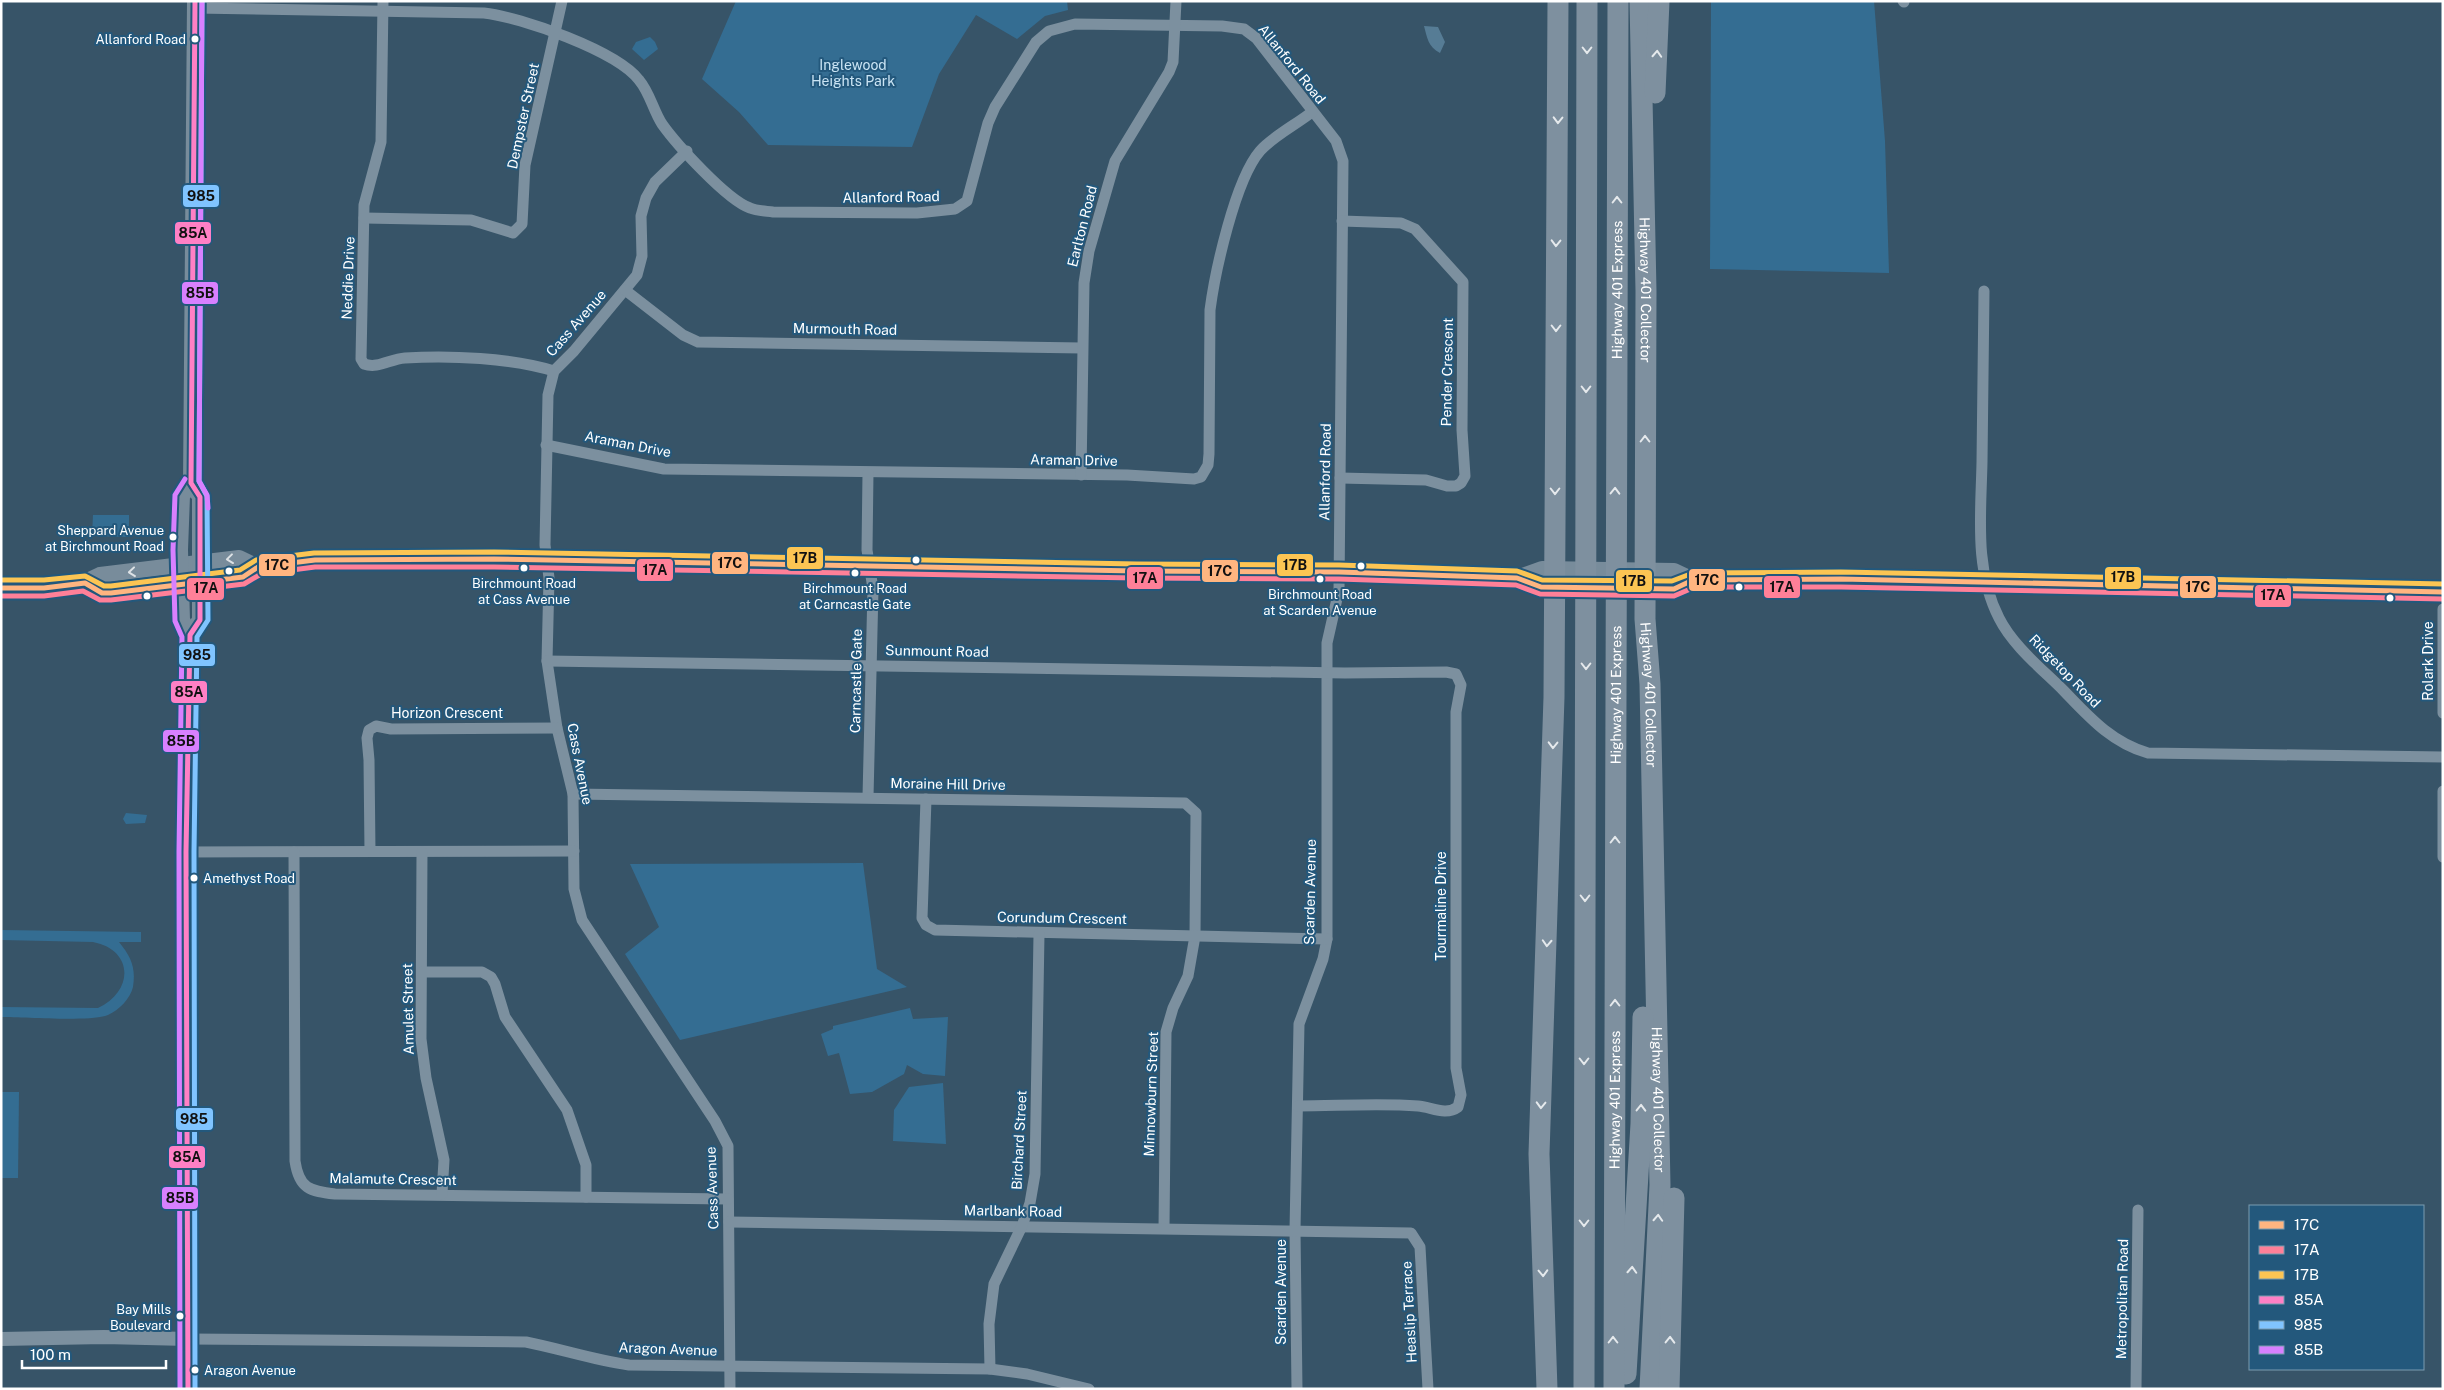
<svg xmlns="http://www.w3.org/2000/svg" width="2444" height="1390" font-family="'Public Sans',sans-serif">
<style>
.green{fill:#346d92}
.water{fill:#567c95}
.lines{fill:none;stroke-linecap:round;stroke-linejoin:round}
.minor{stroke:#7c909f;stroke-width:11}
.tertiary{stroke:#7c909f;stroke-width:14}
.secondary{stroke:#788c9b;stroke-width:16}
.motorway{stroke:#7e909f;stroke-width:21}
.bus-1-casing{stroke:#23587c;stroke-width:9}
.bus-2-casing{stroke:#23587c;stroke-width:9}
.bus-3-casing{stroke:#23587c;stroke-width:9}
.bus-4-casing{stroke:#23587c;stroke-width:9}
.bus-5-casing{stroke:#23587c;stroke-width:9}
.bus-6-casing{stroke:#23587c;stroke-width:9}
.bus-1{stroke:#ffb580;stroke-width:5}
.bus-2{stroke:#ff8098;stroke-width:5}
.bus-3{stroke:#fcc553;stroke-width:5}
.bus-4{stroke:#ff80c5;stroke-width:5}
.bus-5{stroke:#80c4ff;stroke-width:5}
.bus-6{stroke:#d880ff;stroke-width:5}
.oneway{stroke:#e5e9ec}
.oneway2{stroke:#dde2e6}
.bus-dot{fill:#fff;stroke:#23587c;stroke-width:2}
.labels{text-anchor:middle;dominant-baseline:central;stroke-width:4;stroke-linejoin:round;paint-order:stroke}
.bus-label{font-size:13px;fill:#fff;stroke:#23587c;text-anchor:end}
.street-label{font-size:14px;fill:#fff;stroke:#23587c}
.park-label{font-size:14px;fill:#cae4f4;stroke:#23587c}
.line-badge{stroke:#23587c;stroke-width:2}
.pale-badge-label{font-size:14px;text-anchor:middle;font-weight:bold;fill:#111}
</style>
<rect width="100%" height="100%" fill="#375468"/>
<!-- green -->
<g class="green">
<polygon points="736,1 1067,1 1068,10 1045,16 1017,39 976,15 939,74 912,147 768,145 739,112 702,79"/>
<polygon points="1711,1 1874,1 1885,141 1889,273 1710,269"/>
<polygon points="650,37 655,42 658,49 644,60 632,49 636,42"/>
<polygon points="93,515 129,515 129,537 92,536"/>
<polygon points="126,813 147,815 145,823 126,824 123,819"/>
<polygon points="863,863 877,969 907,987 680,1040 625,954 659,927 630,864"/>
<path d="M1,930L141,932V942H119C131,957 136,967 133,987C130,999 119,1010 108,1015C92,1022 23,1017 1,1017V1007L98,1008C134,991 134,950 93,942L1,940Z"/>
<polygon points="910,1008 913,1019 948,1017 945,1076 923,1074 907,1065 904,1074 872,1092 850,1094 839,1053 828,1056 821,1034 833,1029 833,1026"/>
<polygon points="943,1083 946,1144 893,1141 894,1110 909,1087"/>
<polygon points="1,1092 19,1092 18,1178 1,1178"/>
</g>
<!-- water -->
<path class="water" d="M1424,26L1438,27L1445,42L1440,53C1428,47 1427,37 1424,26Z"/>
<g class="lines">
<!-- minor -->
<g class="minor">
<path d="M383,1L381,142L364,205L361,359L364,364C378,369 390,359 405,358C450,355 511,358 554,371"/>
<polyline points="1903,1 1904,2"/>
<path d="M195,8L484,13C521,17 617,51 639,80C650,93 653,110 662,124C677,145 727,200 750,208C757,211 765,211 773,212L917,213L955,209L967,201L988,123L995,107L1036,42L1049,31L1075,24L1222,26L1244,29L1256,38L1336,141L1343,161L1339,590L1327,643V939L1323,959L1299,1024L1295,1230L1297,1389"/>
<polyline points="687,151 655,182 646,198 641,216 642,256 637,275 574,351 554,371 548,395 545,545 549,578 547,661 557,728 573,794 574,889 582,920 715,1121 728,1146 730,1389"/>
<polyline points="364,218 471,220 513,233 522,224 525,165 562,1"/>
<polyline points="625,290 683,335 698,342 1082,348"/>
<path d="M1984,291C1983,348 1983,405 1982,462C1981,514 1974,569 1999,618C2013,646 2042,669 2064,691C2089,717 2112,743 2148,753L2443,757"/>
<path d="M546,445L664,469L1127,475L1194,479L1201,477L1208,465L1209,454L1210,310C1215,272 1235,180 1260,151C1272,137 1297,124 1312,112"/>
<polyline points="868,473 867,550 873,589 868,797"/>
<polyline points="1081,475 1084,283 1089,251 1115,161 1169,72 1173,62 1176,1"/>
<polyline points="1340,478 1426,480 1447,486 1456,486 1461,483 1465,476 1462,430 1463,282 1415,229 1401,223 1342,221"/>
<polyline points="2443,609 2443,713"/>
<path d="M547,661L1345,673L1446,672L1456,674L1461,685L1456,712V1068L1461,1095L1458,1107C1446,1116 1431,1107 1418,1106C1378,1103 1337,1106 1298,1106"/>
<polyline points="2443,791 2443,857"/>
<polyline points="573,794 1185,803 1196,813 1195,936 1188,976 1173,1008 1166,1032 1164,1228"/>
<polyline points="926,799 922,918 926,925 935,930 1327,939"/>
<polyline points="370,851 369,760 367,738 369,730 376,726 391,729 557,728"/>
<polyline points="186,852 574,851"/>
<path d="M294,852L295,1161C299,1189 310,1191 335,1194L728,1199"/>
<polyline points="422,852 421,1039 426,1078 444,1160 442,1194"/>
<polyline points="422,972 482,972 491,977 495,984 505,1017 567,1110 586,1165 586,1197"/>
<polyline points="729,1222 1411,1233 1420,1247 1428,1389"/>
<path d="M188,1339L526,1342C561,1349 594,1360 629,1365L990,1369L1027,1374L1089,1389"/>
<polyline points="990,1369 989,1324 994,1284 1022,1226 1030,1203 1035,1174 1039,934"/>
<polyline points="2136,1389 2138,1210"/>
</g>
<!-- tertiary -->
<polyline class="tertiary" points="1,1339 104,1337 188,1339"/>
<!-- secondary -->
<g class="secondary">
<polyline points="1517,578 1542,569 1674,571 1693,580"/>
<polyline points="85,583 102,593 111,593 243,577 258,567 315,560 494,559 1137,571 1339,572 1517,578 1541,587 1674,589 1693,580 1841,579 2443,592"/>
<path d="M1,588C34,588 71,591 100,575L239,558L258,567"/>
<polyline points="190,635 200,620 200,497 191,483 195,1"/>
<polyline points="188,1389 186,852 190,635 182,620 180,550 182,496 191,483"/>
</g>
<!-- motorway -->
<g class="motorway">
<path id="s1" d="M1640,1L1646,291L1645,619L1650,684L1660,1185L1650,1389"/>
<polyline points="1655,93 1659,1"/>
<polyline points="1626,1374 1641,1124 1643,1017"/>
<polyline points="1547,1389 1539,1154 1554,697 1558,1"/>
<polyline points="1584,1389 1587,1"/>
<path id="s2" d="M1614,1389L1618,1"/>
<polyline points="1669,1389 1674,1198"/>
</g>
<!-- bus-1 casing -->
<g class="bus-1-casing">
<polyline id="bus-1" points="1,588 44,588 85,583 102,593 111,593 243,577 258,567 315,560 494,559 1137,571 1339,572 1517,578 1541,587 1674,589 1693,580 1841,579 2443,592"/>
</g>
<!-- bus-2 casing -->
<g class="bus-2-casing">
<polyline id="bus-2" points="1,596 44,596 83,591 100,600 111,600 244,584 261,574 315,567 494,567 1137,578 1339,579 1516,585 1540,594 1674,596 1695,587 1841,587 2443,599"/>
</g>
<!-- bus-3 casing -->
<g class="bus-3-casing">
<polyline id="bus-3" points="1,580 44,580 85,576 104,586 111,586 240,570 256,560 314,553 494,552 1137,564 1339,565 1517,571 1542,580 1672,581 1693,573 1841,572 2443,584"/>
</g>
<!-- bus-4 casing -->
<g class="bus-4-casing">
<polyline id="bus-4" points="188,1389 186,852 190,635 200,620 200,497 191,483 195,1"/>
</g>
<!-- bus-5 casing -->
<g class="bus-5-casing">
<polyline id="bus-5" points="195,1389 194,852 197,637 208,620 207,496 199,481 202,1"/>
</g>
<!-- bus-6 casing -->
<g class="bus-6-casing">
<g id="bus-6">
<polyline points="202,1 199,481 207,495 208,508"/>
<polyline points="180,1389 179,852 182,637 175,621 173,550 175,495 185,479"/>
</g>
</g>
<!-- bus-1 -->
<use href="#bus-1" class="bus-1"/>
<!-- bus-2 -->
<use href="#bus-2" class="bus-2"/>
<!-- bus-3 -->
<use href="#bus-3" class="bus-3"/>
<!-- bus-4 -->
<use href="#bus-4" class="bus-4"/>
<!-- bus-5 -->
<use href="#bus-5" class="bus-5"/>
<!-- bus-6 -->
<use href="#bus-6" class="bus-6"/>
</g>
<!-- one-way arrows -->
<defs><path id="oneway-chevron" d="M-2-3.5L2.5 0L-2 3.5" fill="none" stroke-width="1.6" stroke-linecap="round" stroke-linejoin="round" transform="scale(1.25)"/></defs>
<g class="oneway">
<use href="#oneway-chevron" transform="translate(1587 50) rotate(90)"/>
<use href="#oneway-chevron" transform="translate(1657 54) rotate(-87)"/>
<use href="#oneway-chevron" transform="translate(1558 120) rotate(91)"/>
<use href="#oneway-chevron" transform="translate(1617 200) rotate(-90)"/>
<use href="#oneway-chevron" transform="translate(1556 243) rotate(91)"/>
<use href="#oneway-chevron" transform="translate(1556 328) rotate(90)"/>
<use href="#oneway-chevron" transform="translate(1586 389) rotate(90)"/>
<use href="#oneway-chevron" transform="translate(1645 439) rotate(-90)"/>
<use href="#oneway-chevron" transform="translate(1555 491) rotate(90)"/>
<use href="#oneway-chevron" transform="translate(1615 491) rotate(-89)"/>
<use href="#oneway-chevron" transform="translate(1586 666) rotate(90)"/>
<use href="#oneway-chevron" transform="translate(1553 745) rotate(91)"/>
<use href="#oneway-chevron" transform="translate(1615 840) rotate(-90)"/>
<use href="#oneway-chevron" transform="translate(1585 898) rotate(90)"/>
<use href="#oneway-chevron" transform="translate(1547 943) rotate(93)"/>
<use href="#oneway-chevron" transform="translate(1615 1003) rotate(-90)"/>
<use href="#oneway-chevron" transform="translate(1584 1061) rotate(90)"/>
<use href="#oneway-chevron" transform="translate(1541 1105) rotate(92)"/>
<use href="#oneway-chevron" transform="translate(1641 1108) rotate(-89)"/>
<use href="#oneway-chevron" transform="translate(1658 1218) rotate(-87)"/>
<use href="#oneway-chevron" transform="translate(1584 1223) rotate(90)"/>
<use href="#oneway-chevron" transform="translate(1632 1270) rotate(-87)"/>
<use href="#oneway-chevron" transform="translate(1543 1273) rotate(88)"/>
<use href="#oneway-chevron" transform="translate(1613 1340) rotate(-90)"/>
<use href="#oneway-chevron" transform="translate(1670 1340) rotate(-89)"/>
</g>
<g class="oneway2">
<use href="#oneway-chevron" transform="translate(230 559) rotate(173)"/>
<use href="#oneway-chevron" transform="translate(132 572) rotate(174)"/>
</g>
<!-- markers -->
<g class="bus-dot">
<circle cx="195" cy="39" r="4.5"/>
<circle cx="173" cy="537" r="4.5"/>
<circle cx="916" cy="560" r="4.5"/>
<circle cx="1361" cy="566" r="4.5"/>
<circle cx="524" cy="568" r="4.5"/>
<circle cx="229" cy="571" r="4.5"/>
<circle cx="855" cy="573" r="4.5"/>
<circle cx="1320" cy="579" r="4.5"/>
<circle cx="1739" cy="587" r="4.5"/>
<circle cx="147" cy="596" r="4.5"/>
<circle cx="2390" cy="598" r="4.5"/>
<circle cx="194" cy="878" r="4.5"/>
<circle cx="180" cy="1316" r="4.5"/>
<circle cx="195" cy="1370" r="4.5"/>
</g>
<g class="labels">
<!-- bus labels -->
<g class="bus-label">
<text x="186" y="39">Allanford Road</text>
<text x="164" y="530">Sheppard Avenue<tspan x="164" dy="16">at Birchmount Road</tspan></text>
<text x="524" y="583" text-anchor="middle">Birchmount Road<tspan x="524" dy="16">at Cass Avenue</tspan></text>
<text x="855" y="588" text-anchor="middle">Birchmount Road<tspan x="855" dy="16">at Carncastle Gate</tspan></text>
<text x="1320" y="594" text-anchor="middle">Birchmount Road<tspan x="1320" dy="16">at Scarden Avenue</tspan></text>
<text x="203" y="878" text-anchor="start">Amethyst Road</text>
<text x="171" y="1309">Bay Mills<tspan x="171" dy="16">Boulevard</tspan></text>
<text x="204" y="1370" text-anchor="start">Aragon Avenue</text>
</g>
<!-- street labels -->
<g class="street-label">
<text transform="translate(1292 64) rotate(51)">Allanford Road</text>
<text transform="translate(523 116) rotate(-78)">Dempster Street</text>
<text transform="translate(891 197) rotate(-1)">Allanford Road</text>
<text transform="translate(1082 226) rotate(-76)">Earlton Road</text>
<text transform="translate(348 278) rotate(-88)">Neddie Drive</text>
<text stroke="none"><textPath href="#s2" startOffset="1099">Highway 401 Express</textPath></text>
<text stroke="none"><textPath href="#s1" startOffset="289">Highway 401 Collector</textPath></text>
<text transform="translate(576 323) rotate(-49)">Cass Avenue</text>
<text transform="translate(845 329) rotate(1)">Murmouth Road</text>
<text transform="translate(1447 372) rotate(-89)">Pender Crescent</text>
<text transform="translate(628 444) rotate(11)">Araman Drive</text>
<text transform="translate(1074 460) rotate(1)">Araman Drive</text>
<text transform="translate(1325 472) rotate(-89)">Allanford Road</text>
<text transform="translate(937 651) rotate(1)">Sunmount Road</text>
<text transform="translate(2428 661) rotate(-90)">Rolark Drive</text>
<text transform="translate(2065 671) rotate(46)">Ridgetop Road</text>
<text transform="translate(856 681) rotate(-89)">Carncastle Gate</text>
<text stroke="none"><textPath href="#s2" startOffset="694">Highway 401 Express</textPath></text>
<text stroke="none"><textPath href="#s1" startOffset="694">Highway 401 Collector</textPath></text>
<text x="447" y="713">Horizon Crescent</text>
<text transform="translate(580 764) rotate(79)">Cass Avenue</text>
<text transform="translate(948 784) rotate(1)">Moraine Hill Drive</text>
<text transform="translate(1310 892) rotate(-89)">Scarden Avenue</text>
<text transform="translate(1441 906) rotate(-90)">Tourmaline Drive</text>
<text transform="translate(1062 918) rotate(1)">Corundum Crescent</text>
<text transform="translate(408 1009) rotate(-91)">Amulet Street</text>
<text transform="translate(1151 1094) rotate(-88)">Minnowburn Street</text>
<text stroke="none"><textPath href="#s2" startOffset="289">Highway 401 Express</textPath></text>
<text stroke="none"><textPath href="#s1" startOffset="1099">Highway 401 Collector</textPath></text>
<text transform="translate(1019 1140) rotate(-87)">Birchard Street</text>
<text transform="translate(393 1179) rotate(1)">Malamute Crescent</text>
<text transform="translate(712 1188) rotate(-92)">Cass Avenue</text>
<text transform="translate(1013 1211) rotate(1)">Marlbank Road</text>
<text transform="translate(1281 1292) rotate(-90)">Scarden Avenue</text>
<text transform="translate(2122 1299) rotate(-89)">Metropolitan Road</text>
<text transform="translate(1409 1312) rotate(-93)">Heaslip Terrace</text>
<text transform="translate(668 1349) rotate(2)">Aragon Avenue</text>
</g>
<!-- park labels -->
<g class="park-label">
<text x="853" y="65">Inglewood<tspan x="853" dy="16">Heights Park</tspan></text>
</g>
</g>
<g class="line-badge">
<rect x="182" y="184" width="38" height="24" rx="5" fill="#80c4ff"/>
<rect x="174" y="221" width="38" height="24" rx="5" fill="#ff80c5"/>
<rect x="181" y="281" width="38" height="24" rx="5" fill="#d880ff"/>
<rect x="786" y="546" width="38" height="24" rx="5" fill="#fcc553"/>
<rect x="711" y="551" width="38" height="24" rx="5" fill="#ffb580"/>
<rect x="258" y="553" width="38" height="24" rx="5" fill="#ffb580"/>
<rect x="1276" y="553" width="38" height="24" rx="5" fill="#fcc553"/>
<rect x="636" y="558" width="38" height="24" rx="5" fill="#ff8098"/>
<rect x="1201" y="559" width="38" height="24" rx="5" fill="#ffb580"/>
<rect x="2104" y="566" width="38" height="24" rx="5" fill="#fcc553"/>
<rect x="1126" y="566" width="38" height="24" rx="5" fill="#ff8098"/>
<rect x="1688" y="568" width="38" height="24" rx="5" fill="#ffb580"/>
<rect x="1615" y="569" width="38" height="24" rx="5" fill="#fcc553"/>
<rect x="2179" y="575" width="38" height="24" rx="5" fill="#ffb580"/>
<rect x="1763" y="575" width="38" height="24" rx="5" fill="#ff8098"/>
<rect x="186" y="577" width="39" height="24" rx="5" fill="#ff8098"/>
<rect x="2254" y="584" width="38" height="24" rx="5" fill="#ff8098"/>
<rect x="178" y="643" width="38" height="24" rx="5" fill="#80c4ff"/>
<rect x="170" y="680" width="38" height="24" rx="5" fill="#ff80c5"/>
<rect x="162" y="729" width="38" height="24" rx="5" fill="#d880ff"/>
<rect x="175" y="1107" width="39" height="24" rx="5" fill="#80c4ff"/>
<rect x="168" y="1145" width="38" height="24" rx="5" fill="#ff80c5"/>
<rect x="161" y="1186" width="38" height="24" rx="5" fill="#d880ff"/>
</g>
<g class="pale-badge-label">
<text x="201" y="201">985</text>
<text x="193" y="238">85A</text>
<text x="200" y="298">85B</text>
<text x="805" y="563">17B</text>
<text x="730" y="568">17C</text>
<text x="277" y="570">17C</text>
<text x="1295" y="570">17B</text>
<text x="655" y="575">17A</text>
<text x="1220" y="576">17C</text>
<text x="2123" y="582">17B</text>
<text x="1145" y="583">17A</text>
<text x="1707" y="585">17C</text>
<text x="1634" y="586">17B</text>
<text x="2198" y="592">17C</text>
<text x="1782" y="592">17A</text>
<text x="206" y="593">17A</text>
<text x="2273" y="600">17A</text>
<text x="197" y="660">985</text>
<text x="189" y="697">85A</text>
<text x="181" y="746">85B</text>
<text x="194" y="1124">985</text>
<text x="187" y="1162">85A</text>
<text x="180" y="1203">85B</text>
</g>
<!-- border -->
<rect width="2444" height="1390" fill="none" stroke="#ffffff" stroke-width="5"/>
<!-- legend -->
<rect x="2249" y="1205" width="175" height="165" fill="#23587c" stroke="#7b9bb0"/>
<rect x="2259" y="1221" width="25" height="8" fill="#ffb580" stroke="#7b9bb0"/>
<text x="2294" y="1230" font-size="15" fill="#ffffff">17C</text>
<rect x="2259" y="1246" width="25" height="8" fill="#ff8098" stroke="#7b9bb0"/>
<text x="2294" y="1255" font-size="15" fill="#ffffff">17A</text>
<rect x="2259" y="1271" width="25" height="8" fill="#fcc553" stroke="#7b9bb0"/>
<text x="2294" y="1280" font-size="15" fill="#ffffff">17B</text>
<rect x="2259" y="1296" width="25" height="8" fill="#ff80c5" stroke="#7b9bb0"/>
<text x="2294" y="1305" font-size="15" fill="#ffffff">85A</text>
<rect x="2259" y="1321" width="25" height="8" fill="#80c4ff" stroke="#7b9bb0"/>
<text x="2294" y="1330" font-size="15" fill="#ffffff">985</text>
<rect x="2259" y="1346" width="25" height="8" fill="#d880ff" stroke="#7b9bb0"/>
<text x="2294" y="1355" font-size="15" fill="#ffffff">85B</text>
<!-- scale -->
<path d="M22 1360v8h144v-8" fill="none" stroke="#ffffff" stroke-width="2.5"/>
<text x="30" y="1360" font-size="15" fill="#ffffff" stroke="#23587c" stroke-width="4" paint-order="stroke">100 m</text>
</svg>
